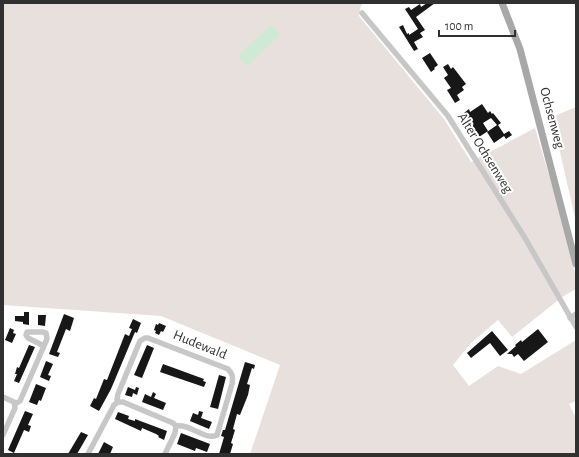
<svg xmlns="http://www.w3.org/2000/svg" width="579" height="457" font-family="'Alegreya Sans',sans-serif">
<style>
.green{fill:#e8e0dd}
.water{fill:#cee9d4}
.building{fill:#171717}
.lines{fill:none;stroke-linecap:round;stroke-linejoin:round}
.minor{stroke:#c7c7c7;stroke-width:5.5}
.major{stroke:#a8a8a8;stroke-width:7}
.labels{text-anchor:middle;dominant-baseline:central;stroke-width:4;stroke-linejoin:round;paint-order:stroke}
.street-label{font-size:14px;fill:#303030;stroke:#fff}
</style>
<rect width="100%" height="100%" fill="#fff"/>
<!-- green -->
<g class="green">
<polygon points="3,3 357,3 360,4 359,3 365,3 361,5 359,16 444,119 471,162 535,128 556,199 576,276 576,289 562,297 512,337 498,320 471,343 453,365 469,386 498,366 521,374 576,340 576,401 569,404 576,418 576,454 250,454 280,365 161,316 3,305"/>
<polygon points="576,107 576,222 552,117"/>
</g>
<!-- water -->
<polygon class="water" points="271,25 280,35 247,66 238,56"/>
<!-- building -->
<g class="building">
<polygon points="427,3 435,3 416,17 425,30 420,33 423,37 414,42 418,49 414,51 399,27 403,25 407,34 409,33 409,35 418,29 405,9 409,7 411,10 420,4 421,7"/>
<polygon points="430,53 438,65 434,68 435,69 431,72 422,58"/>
<polygon points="448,64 451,69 453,67 466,84 462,87 464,90 457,95 460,100 455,103 447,90 451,88 444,78 448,75 443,67"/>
<polygon points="482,104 488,113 490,111 492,114 493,113 501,123 498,125 504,134 509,131 512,135 506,139 504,136 494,143 487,132 497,125 491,118 483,123 488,131 479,137 464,113 469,109 470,112"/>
<polygon points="24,312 29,312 29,325 23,324 23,322 15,321 15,316 24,316"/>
<polygon points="64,314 74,318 70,331 66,329 57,352 60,353 58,357 49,354"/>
<polygon points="38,315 46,315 45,326 38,325"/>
<polygon points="133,319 141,323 137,333 135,332 111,389 99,411 90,406 94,398 96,399 104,379 107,380 125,334 129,336 132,329 129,328"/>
<polygon points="159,323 166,326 163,332 161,331 159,335 155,333 156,331 154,330 156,324 158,325"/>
<polygon points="10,328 14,330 13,333 16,334 12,343 5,340"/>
<polygon points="538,329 548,342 524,361 518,354 514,357 512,354 507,354 516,346 515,345 521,340 522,342"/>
<polygon points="492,331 508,350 500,356 490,343 471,358 467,353"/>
<polygon points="29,345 35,347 19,383 14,381 17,374 15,374 17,367 19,368"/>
<polygon points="147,345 154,348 142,378 134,375"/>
<polygon points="46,361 53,364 48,375 51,376 49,381 40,377"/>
<polygon points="245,362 255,365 254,369 252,368 247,384 250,385 248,395 240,415 237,414 233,429 235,430 231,443 233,444 230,454 219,454 224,437 221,436 223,430 225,430"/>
<polygon points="163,364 204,379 203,381 206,382 204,387 160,372"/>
<polygon points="219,375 226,377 218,409 210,407"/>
<polygon points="36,384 46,388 41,401 39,400 37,405 29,402"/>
<polygon points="128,387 135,390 136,387 139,388 137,395 133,393 132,397 125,395"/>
<polygon points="153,392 156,394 154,398 166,403 163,410 142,402 145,394 151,397"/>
<polygon points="25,411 33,414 28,425 31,426 29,432 24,430 14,453 8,450"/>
<polygon points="199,411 203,412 201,418 212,422 209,429 190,421 193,413 198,415"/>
<polygon points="118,412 129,416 128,419 135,421 135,419 167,431 164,440 158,437 159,436 156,434 142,428 141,431 115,419"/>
<polygon points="81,432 88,435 77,454 68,454"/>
<polygon points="181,433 210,444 207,452 196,448 195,451 177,444"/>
<polygon points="104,442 113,447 110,454 98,454"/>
</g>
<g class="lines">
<!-- minor -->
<g class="minor">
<polyline points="362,13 448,116 525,238 576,327"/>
<polyline points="570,318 576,314"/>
<polyline points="3,397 14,402 15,408 3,435"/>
<path d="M118,402L117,400L118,394L140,341L145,338H148L228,369C233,374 233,377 232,384L217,435C205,441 190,423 176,426"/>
<polyline points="15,404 20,401 47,339 46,333 43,332 27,332 26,335 28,338 44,346"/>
<polyline points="88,454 114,405 118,402 123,402 173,423 176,426 175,433 165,454"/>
</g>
<!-- major -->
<polyline class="major" points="502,3 520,49 576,264"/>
</g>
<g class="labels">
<!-- street labels -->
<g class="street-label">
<text transform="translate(552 118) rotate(75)">Ochsenweg</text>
<text transform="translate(485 153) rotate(58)">Alter Ochsenweg</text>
<text transform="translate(200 345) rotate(22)">Hudewald</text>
</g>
</g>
<!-- border -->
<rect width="579" height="457" fill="none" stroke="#303030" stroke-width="8"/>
<!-- scale -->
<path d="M439 30v6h76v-6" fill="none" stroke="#303030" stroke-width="2"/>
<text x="445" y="30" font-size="12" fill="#303030" stroke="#ffffff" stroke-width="3" paint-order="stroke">100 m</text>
</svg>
